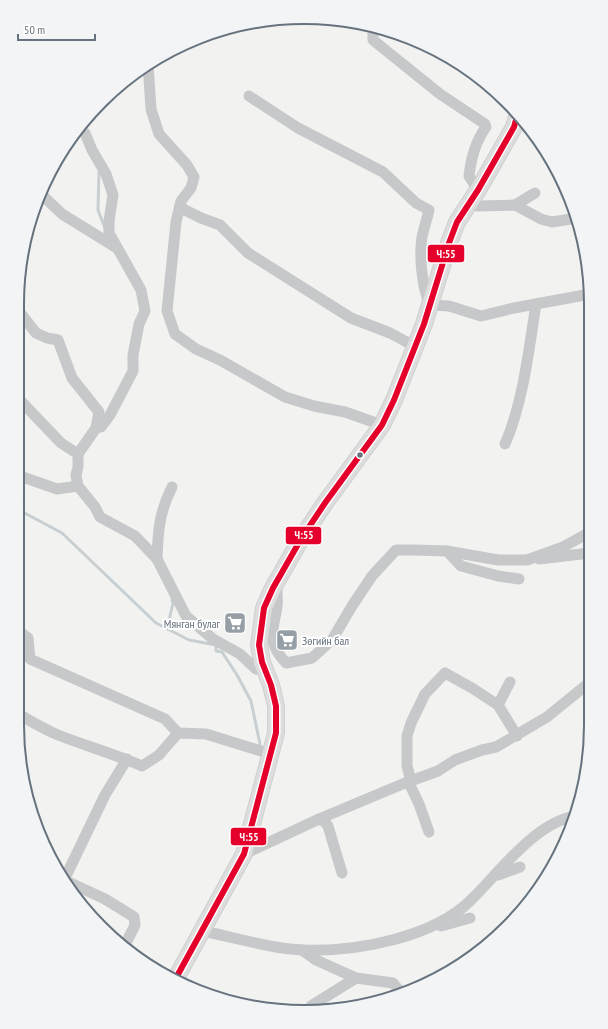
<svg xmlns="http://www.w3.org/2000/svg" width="608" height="1029" font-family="'PT Sans Narrow',sans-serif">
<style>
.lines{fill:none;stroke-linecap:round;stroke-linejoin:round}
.stream{stroke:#c8cfd2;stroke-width:3}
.secondary-casing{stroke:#cecfcf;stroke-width:18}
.minor{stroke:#c7c8c9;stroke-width:11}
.secondary{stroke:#ddd;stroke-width:16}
.bus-1-casing{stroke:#fff;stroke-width:9}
.bus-1{stroke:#e4002b;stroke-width:6}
.bus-dot{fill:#66727e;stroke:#fff;stroke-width:1.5}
.labels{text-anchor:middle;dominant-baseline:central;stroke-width:4;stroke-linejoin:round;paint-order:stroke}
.poi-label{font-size:12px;fill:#66727e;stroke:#fff;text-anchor:end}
.rim{fill:none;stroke:#66727e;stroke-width:2}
.line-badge{stroke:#fff;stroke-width:1.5}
.badge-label{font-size:11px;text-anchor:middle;font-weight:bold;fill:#fff}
</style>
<rect width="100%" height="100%" fill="#f2f3f1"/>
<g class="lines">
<!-- stream -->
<g class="stream">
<polyline points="99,171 98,210 105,228"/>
<polyline points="17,509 62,533 156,623 189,640 216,645 216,651 222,652 237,675 251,701 260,744"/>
<polyline points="167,629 173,603 172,600"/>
</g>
<!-- secondary casing -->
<g class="secondary-casing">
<polyline id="secondary" points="176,978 244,854 276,733 276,706 271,685 262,662 259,645 264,608 273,588 301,539 325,503 382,425 394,400 424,324 449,243 457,222 478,190 514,127 518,113"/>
</g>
<!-- minor -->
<g class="minor">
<path d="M373,26V40L440,94L485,124L486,127C475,142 471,158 469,176L478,190"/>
<polyline points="148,64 151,109 159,134 187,165 194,177 191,188 181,201 176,222 167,311 175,334 196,349 220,360 285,397 314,406 345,412 382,425"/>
<path d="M249,96L298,128L383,172L416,203L429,210C427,219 424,228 422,237C419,256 422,288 430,305L449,306L481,316L514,308L590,294"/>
<polyline points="85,133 92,150 106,174 113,195 109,221 109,233 141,290 145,311 139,324 133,355 133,371 110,415 101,427 97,428"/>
<polyline points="41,194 62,214 117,248"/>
<polyline points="468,205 479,206 515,205 541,219 552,222 577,218"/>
<polyline points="515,205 535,193"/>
<polyline points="180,206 185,210 201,218 220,225 248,253 351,318 390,333 416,347"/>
<polyline points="18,310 36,333 47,338 58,340 72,378 99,412 96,428 78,454 78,467 76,475 78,486 95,507 100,517 135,536 157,559 186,616 213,639 240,654 256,669 265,670"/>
<polyline points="17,397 61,443 78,454"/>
<path d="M505,444C523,403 529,349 536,304"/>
<polyline points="17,475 57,489 78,486"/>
<polyline points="447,551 461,566 498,576 519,579"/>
<path d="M157,559C158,531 159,513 172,487"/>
<polyline points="539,559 590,553"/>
<path d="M272,589L277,591C277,596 278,602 277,607C273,631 266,642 286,663L312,658L332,640L352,606L372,576L396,550H415L447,551L498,560H527L563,547L590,532"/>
<polyline points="17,630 28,638 30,659 165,719 178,733"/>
<polyline points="498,705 510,682"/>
<path d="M17,713C30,721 44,729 58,735C86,746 115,754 142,766L159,755L178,733L206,734L271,754"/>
<polyline points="411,781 407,766 407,736 411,723 425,694 445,673 472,688 498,705 517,736"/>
<polyline points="405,783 410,785 419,804 429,832"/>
<polyline points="319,819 325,822 328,826 342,873"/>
<polyline points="244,854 319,819 405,783 438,771 455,760 482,750 496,747 547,717 590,682"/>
<polyline points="498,875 520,867"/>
<polyline points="65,878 105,795 127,759"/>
<polyline points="66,881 105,899 134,917 135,925 124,947"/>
<polyline points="441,926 470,918"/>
<path d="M202,931C234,937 271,949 303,950C355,952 433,938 471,900C499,873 535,822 576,816"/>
<polyline points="302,950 316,960 356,978 311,1006 309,1011"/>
<polyline points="356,978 393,983 402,994"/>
</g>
<!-- secondary -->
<use href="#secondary" class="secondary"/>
<!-- bus-1 casing -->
<g class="bus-1-casing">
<polyline id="bus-1" points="176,978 244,854 276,733 276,706 271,685 262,662 259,645 264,608 273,588 301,539 325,503 382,425 394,400 424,324 449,243 457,222 478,190 514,127 518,113"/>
</g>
<!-- bus-1 -->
<use href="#bus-1" class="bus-1"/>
</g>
<!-- icons -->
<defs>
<g id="supermarket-square" transform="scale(1.15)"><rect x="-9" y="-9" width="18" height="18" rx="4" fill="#979fa6" stroke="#fff"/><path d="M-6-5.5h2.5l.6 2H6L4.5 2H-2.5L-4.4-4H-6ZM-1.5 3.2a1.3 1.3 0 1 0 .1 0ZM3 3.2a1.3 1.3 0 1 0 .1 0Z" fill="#fff"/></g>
</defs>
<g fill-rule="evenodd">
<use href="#supermarket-square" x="235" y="623"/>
<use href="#supermarket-square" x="287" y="640"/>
</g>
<!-- markers -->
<circle class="bus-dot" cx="360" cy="455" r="3.5"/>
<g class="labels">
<!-- poi labels -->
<g class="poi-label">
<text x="220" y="623">Мянган булаг</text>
<text x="302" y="640" text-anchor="start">Зөгийн бал</text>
</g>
</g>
<!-- crop -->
<path d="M0 0H608V1029H0ZM304 24H304A280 280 0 0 1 584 304V725A280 280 0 0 1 304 1005H304A280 280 0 0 1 24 725V304A280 280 0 0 1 304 24Z" fill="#f3f4f5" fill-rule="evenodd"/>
<path class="rim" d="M304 24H304A280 280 0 0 1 584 304V725A280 280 0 0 1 304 1005H304A280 280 0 0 1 24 725V304A280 280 0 0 1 304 24Z"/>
<g class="line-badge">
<rect x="427" y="244" width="38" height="19" rx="4" fill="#e4002b"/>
<rect x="285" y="526" width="37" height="19" rx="4" fill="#e4002b"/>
<rect x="230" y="827" width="37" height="19" rx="4" fill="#e4002b"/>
</g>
<g class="badge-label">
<text x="446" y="258">Ч:55</text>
<text x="304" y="539">Ч:55</text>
<text x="249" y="841">Ч:55</text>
</g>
<!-- scale -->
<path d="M18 34v6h77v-6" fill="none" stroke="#66727e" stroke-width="2"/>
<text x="24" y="34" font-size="12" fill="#66727e" stroke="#ffffff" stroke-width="3" paint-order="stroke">50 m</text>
</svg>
